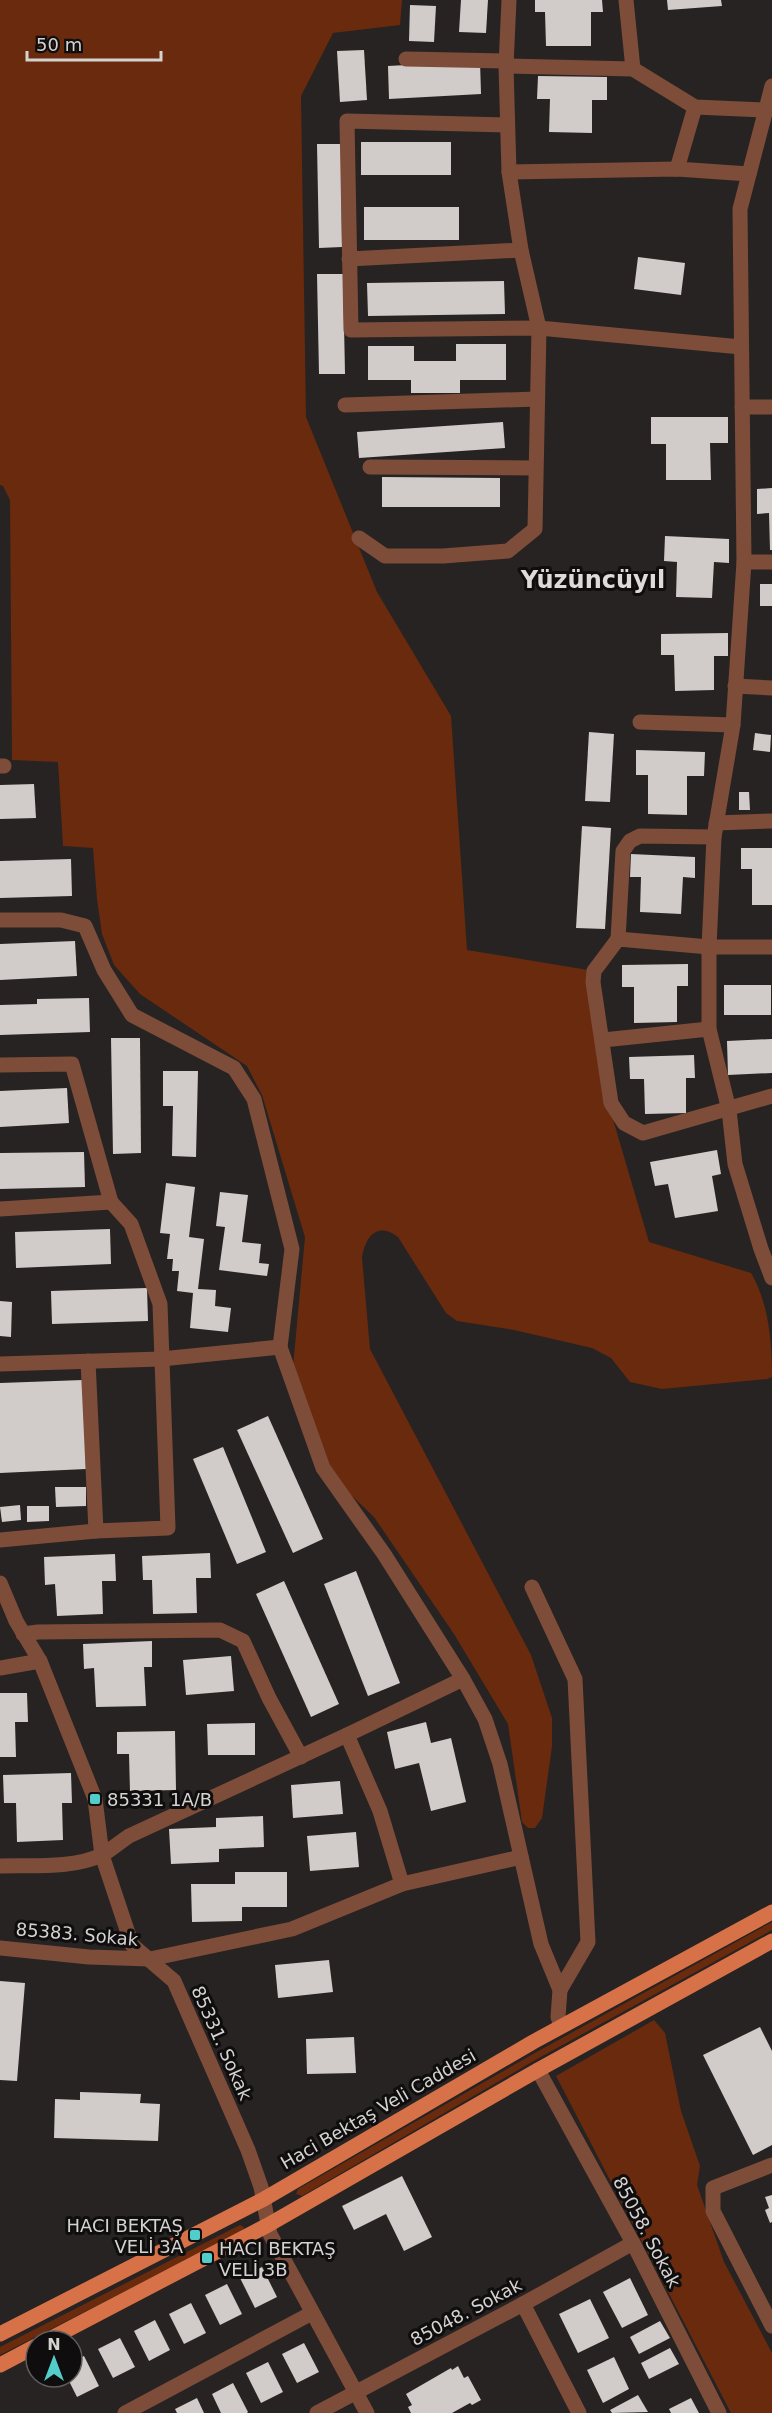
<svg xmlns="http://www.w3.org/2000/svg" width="772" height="2413" font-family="'DejaVu Sans',sans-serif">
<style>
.green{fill:#6a2a0d}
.building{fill:#d1ccca}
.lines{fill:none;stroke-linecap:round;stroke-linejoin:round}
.minor{stroke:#7e4d39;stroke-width:15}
.major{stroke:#d77148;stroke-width:15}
.poi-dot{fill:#53cdc9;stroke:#0f0d0d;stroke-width:2}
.labels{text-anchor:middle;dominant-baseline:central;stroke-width:6;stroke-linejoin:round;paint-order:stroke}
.poi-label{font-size:18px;fill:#d5d3d2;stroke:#0f0d0d;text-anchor:start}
.street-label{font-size:18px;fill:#d5d3d2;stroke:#0f0d0d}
.district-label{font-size:24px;font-weight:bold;fill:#dfdad8;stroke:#0f0d0d}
</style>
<rect width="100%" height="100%" fill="#272322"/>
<!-- green -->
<g class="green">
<path d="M0,0H402L400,25L333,33L301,96L306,417L377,592L451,716L467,950L588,970L600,1075L649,1242L751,1273C769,1304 772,1341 772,1377L767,1379L662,1389L630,1382L611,1358L592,1348L514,1330L457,1321L446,1313L398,1237C377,1221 365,1237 362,1258L370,1349L531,1655L552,1718V1746L542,1818L535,1828H528L522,1822L508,1724L454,1634L374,1517L329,1474L293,1367L305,1237L262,1095L247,1066L140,994L114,965L102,934L97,899L93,848L63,846L58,762L12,760L10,500L3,486L0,485Z"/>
<polygon points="772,1922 772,1930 537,2059 302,2196 296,2194 298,2189 533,2054"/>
<polygon points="654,2020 665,2033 681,2111 700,2166 697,2185 724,2262 772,2353 772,2413 731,2413 556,2076"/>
<polygon points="240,2225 244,2227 243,2231 0,2355 0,2347"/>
</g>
<!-- building -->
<g class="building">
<polygon points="461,0 488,0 486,33 459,32"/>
<polygon points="535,0 602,0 603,12 591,12 591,46 546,46 545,12 535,12"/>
<polygon points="667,0 721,0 722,6 668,10"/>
<polygon points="410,5 436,6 434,42 409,41"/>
<polygon points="364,50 367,100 340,102 337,51"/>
<polygon points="480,61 481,94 389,99 388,66"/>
<polygon points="538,76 607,77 607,100 592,100 592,133 549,132 550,99 537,99"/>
<rect x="361" y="142" width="90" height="33"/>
<polygon points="317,144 341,144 342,247 319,248"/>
<rect x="364" y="207" width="95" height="33"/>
<polygon points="638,257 685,263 681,295 634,289"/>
<polygon points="317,274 343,274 345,374 319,374"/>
<polygon points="504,281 505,314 368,316 367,283"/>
<polygon points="456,344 506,344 506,380 460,380 460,393 411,393 411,380 368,380 368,346 414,346 414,361 456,361"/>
<polygon points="651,417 728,417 728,443 710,443 711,480 666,480 666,444 651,444"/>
<polygon points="503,422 505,448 359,458 357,432"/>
<polygon points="382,477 500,478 500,507 382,507"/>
<polygon points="772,488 772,550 770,550 769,513 757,514 757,489"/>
<polygon points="665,536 729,539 729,563 714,562 712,598 676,597 677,562 664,561"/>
<rect x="760" y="584" width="12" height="22"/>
<polygon points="728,633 728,656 714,656 714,690 675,691 674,655 661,655 661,634"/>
<polygon points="589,732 614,734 610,802 585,801"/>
<polygon points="755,733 771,735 770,752 753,750"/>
<polygon points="636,750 705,752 704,776 687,776 687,815 648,814 648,775 636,775"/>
<polygon points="34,784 36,818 0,819 0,785"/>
<polygon points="739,792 749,792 750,810 739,810"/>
<polygon points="582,826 611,828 605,929 576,928"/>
<polygon points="741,848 772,848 772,905 752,905 752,869 741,869"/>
<polygon points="631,854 695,857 695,878 683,877 681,914 640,912 641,877 630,877"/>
<polygon points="71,859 72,896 0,898 0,861"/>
<polygon points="75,941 77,976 0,980 0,944"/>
<polygon points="688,964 688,986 677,986 677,1022 634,1023 634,987 622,987 622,965"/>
<rect x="724" y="985" width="47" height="30"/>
<polygon points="89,998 90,1032 0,1035 0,1005 37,1004 37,999"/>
<polygon points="111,1038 140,1038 141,1153 113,1154"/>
<polygon points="772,1039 772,1073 728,1075 727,1041"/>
<polygon points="694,1055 695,1078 686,1078 686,1113 645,1114 644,1079 630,1079 629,1057"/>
<polygon points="163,1071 198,1071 196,1157 172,1156 173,1106 163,1106"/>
<polygon points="67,1088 69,1123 0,1127 0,1091"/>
<polygon points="717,1150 721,1174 712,1176 718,1211 675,1218 668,1184 655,1186 650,1162"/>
<polygon points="84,1152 85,1187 0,1189 0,1153"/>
<polygon points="166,1183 195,1187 189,1237 204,1239 198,1289 216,1290 215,1306 231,1308 228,1332 190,1328 193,1293 177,1291 179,1271 172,1271 173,1259 167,1259 170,1234 160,1233"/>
<polygon points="220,1192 248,1195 242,1242 261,1244 259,1263 269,1264 267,1276 219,1270 225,1227 216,1226"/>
<polygon points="110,1229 111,1264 16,1268 15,1232"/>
<polygon points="147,1288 148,1321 52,1324 51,1291"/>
<polygon points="0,1301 12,1302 11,1337 0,1336"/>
<polygon points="83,1380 86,1469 0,1473 0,1383"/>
<polygon points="268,1416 323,1539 293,1553 237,1430"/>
<polygon points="223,1447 266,1552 237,1564 193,1459"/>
<polygon points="55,1487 86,1487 86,1506 56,1507"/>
<polygon points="20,1505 21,1520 2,1522 0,1507"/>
<polygon points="27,1506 49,1506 49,1521 27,1522"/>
<polygon points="210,1553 211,1578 196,1578 197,1613 153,1614 152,1580 143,1580 142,1556"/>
<polygon points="115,1554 116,1581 102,1581 103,1614 57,1616 55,1584 45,1585 44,1557"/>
<polygon points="356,1571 400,1683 368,1696 324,1584"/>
<polygon points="284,1581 339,1704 311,1717 256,1594"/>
<polygon points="152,1641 152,1667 144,1667 146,1706 96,1707 94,1668 84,1669 83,1644"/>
<polygon points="231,1656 234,1691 186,1695 183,1660"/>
<polygon points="0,1693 27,1693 28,1722 15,1722 16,1757 0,1757"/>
<polygon points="426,1722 431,1743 451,1738 466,1802 431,1811 419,1763 395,1769 387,1732"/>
<polygon points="255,1723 255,1755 208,1755 207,1724"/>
<polygon points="175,1731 176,1790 130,1791 129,1754 117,1754 117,1732"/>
<polygon points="71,1773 72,1803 62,1803 63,1840 17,1842 16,1803 4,1803 3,1775"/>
<polygon points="340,1781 343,1814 293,1818 291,1785"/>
<polygon points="263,1816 264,1847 219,1849 219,1862 171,1864 169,1829 216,1827 216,1818"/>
<polygon points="356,1832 359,1867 310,1871 307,1836"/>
<polygon points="235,1872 287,1872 287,1907 242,1907 242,1921 192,1922 191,1884 235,1884"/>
<polygon points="329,1960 333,1992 278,1998 275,1965"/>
<polygon points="0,1981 25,1983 17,2081 0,2080"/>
<polygon points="760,2027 772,2051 772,2145 753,2155 703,2055"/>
<polygon points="354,2037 356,2073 307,2074 306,2039"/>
<polygon points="80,2092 141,2094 140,2103 160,2104 158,2141 54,2138 55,2099 80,2100"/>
<polygon points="402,2176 432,2237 404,2251 386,2214 354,2230 342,2206"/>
<polygon points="772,2195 772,2222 770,2223 765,2210 769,2208 765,2197"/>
<polygon points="262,2267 277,2297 255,2308 240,2278"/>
<polygon points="630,2278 648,2315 622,2328 603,2292"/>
<polygon points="227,2284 242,2314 220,2325 205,2295"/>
<polygon points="590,2299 609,2338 578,2353 559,2314"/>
<polygon points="191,2303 206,2333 184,2344 169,2314"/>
<polygon points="155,2320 170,2350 149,2361 134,2331"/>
<polygon points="660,2321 670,2338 639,2354 630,2337"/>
<polygon points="120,2338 135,2367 113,2378 98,2349"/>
<polygon points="304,2343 319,2372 297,2383 282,2354"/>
<polygon points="670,2348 679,2364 649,2379 641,2363"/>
<polygon points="84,2356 99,2386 77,2397 67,2377 72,2377 72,2362"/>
<polygon points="614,2357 629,2389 603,2403 587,2370"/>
<polygon points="268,2362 283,2392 261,2403 246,2373"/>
<polygon points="458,2366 464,2378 468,2376 481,2400 472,2405 470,2403 452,2413 411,2413 408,2407 412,2405 406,2394 451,2368 452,2370"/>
<polygon points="233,2383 248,2412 247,2413 221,2413 212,2394"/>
<polygon points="638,2395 648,2412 612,2413 610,2410"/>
<polygon points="197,2398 204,2413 177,2413 175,2409"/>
<polygon points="691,2398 699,2413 671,2413 669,2409"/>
</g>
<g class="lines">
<!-- minor -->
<g class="minor">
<polyline points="626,0 633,69"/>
<polyline points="406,59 506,61"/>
<polyline points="506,66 633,69 695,107 765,110"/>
<polyline points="772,86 740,209 744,562 733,725 714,837 709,947 709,1029 729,1110 735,1164 761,1249 772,1278"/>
<polyline points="507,125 347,121 351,330 539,328 741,347"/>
<polyline points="677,169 695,107"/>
<polyline points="509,172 677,169 749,174"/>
<polyline points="349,259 521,250"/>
<polyline points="345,405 537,399"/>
<polyline points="742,407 772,407"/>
<polyline points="370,467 535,468"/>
<polyline points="359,538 385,556 443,556 508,551 535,529 539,328 521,250 509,172 506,66 509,0"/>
<polyline points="744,562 772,562"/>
<polyline points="735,686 772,688"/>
<polyline points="640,722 733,725"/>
<polyline points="0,766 4,766"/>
<polyline points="716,823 772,821"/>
<polyline points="0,920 61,920 85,926 104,970 132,1015 234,1068 254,1099 292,1249 280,1347 323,1468 384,1554 463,1679 485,1719 500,1764 541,1944 560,1990 558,2017 561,2026"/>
<polyline points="618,939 623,851 630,841 640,836 714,837"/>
<polyline points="772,947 709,947 618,939 594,971 593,982 611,1103 624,1123 643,1133 772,1096"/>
<polyline points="603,1040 709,1029"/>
<polyline points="0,1065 72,1064 111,1202 131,1224 160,1304 168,1528 96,1531 0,1540"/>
<polyline points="0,1209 111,1202"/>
<polyline points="88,1361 96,1531"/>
<polyline points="0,1364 161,1359 280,1347"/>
<polyline points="0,1583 16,1621 40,1661 95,1799 102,1855 132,1945 174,1981 248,2150 261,2187 270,2234 367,2413"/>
<polyline points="532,1587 575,1679 588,1942 560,1990"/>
<polyline points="23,1634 38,1632 220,1630 243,1641 269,1698 301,1757"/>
<polyline points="0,1668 40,1661"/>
<polyline points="347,1735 380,1811 402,1884"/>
<path d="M0,1866C32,1865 72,1869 102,1855C111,1850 120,1842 129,1836L347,1735L463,1679"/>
<polyline points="0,1948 89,1957 150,1959 292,1929 402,1884 521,1857"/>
<polyline points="538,2070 633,2243 719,2413"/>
<polyline points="772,2165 713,2188 713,2211 772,2326"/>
<polyline points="523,2304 579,2413"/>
<polyline points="125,2413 312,2313"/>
<polyline points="317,2413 523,2304 633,2243"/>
</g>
<!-- major -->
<g class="major">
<polyline points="0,2334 264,2199 533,2042 772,1912"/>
<polyline points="46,2341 268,2225 538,2070 772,1941"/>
<polyline points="0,2365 36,2346"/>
</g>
</g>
<!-- markers -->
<g class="poi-dot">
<rect x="89" y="1793" width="12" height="12" rx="3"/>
<rect x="189" y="2229" width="12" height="12" rx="3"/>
<rect x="201" y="2252" width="12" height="12" rx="3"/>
</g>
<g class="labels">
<!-- poi labels -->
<g class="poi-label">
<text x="107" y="1799">85331 1A/B</text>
<text x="183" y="2225" text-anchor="end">HACI BEKTAŞ<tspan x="183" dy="21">VELİ 3A</tspan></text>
<text x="219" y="2248">HACI BEKTAŞ<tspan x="219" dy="21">VELİ 3B</tspan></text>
</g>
<!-- street labels -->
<g class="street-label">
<text transform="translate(77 1934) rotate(5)">85383. Sokak</text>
<text transform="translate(222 2043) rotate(66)">85331. Sokak</text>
<text transform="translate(378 2109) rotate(-30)">Haci Bektaş Veli Caddesi</text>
<text transform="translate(647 2232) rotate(62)">85058. Sokak</text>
<text transform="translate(466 2312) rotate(-28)">85048. Sokak</text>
</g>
<!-- district labels -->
<g class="district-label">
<text x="593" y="580">Yüzüncüyıl</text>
</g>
</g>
<!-- north arrow -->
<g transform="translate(54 2359)"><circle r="28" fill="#0f0d0d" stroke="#5e5c5c" stroke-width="1.5"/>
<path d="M0-4.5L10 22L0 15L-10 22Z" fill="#53cdc9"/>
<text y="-9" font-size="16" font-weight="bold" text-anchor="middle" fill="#d5d3d2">N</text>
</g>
<!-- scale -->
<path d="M27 51v9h134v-9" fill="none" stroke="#d5d3d2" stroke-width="3"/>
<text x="36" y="51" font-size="18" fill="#d5d3d2" stroke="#0f0d0d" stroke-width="4.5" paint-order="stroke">50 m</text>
</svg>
